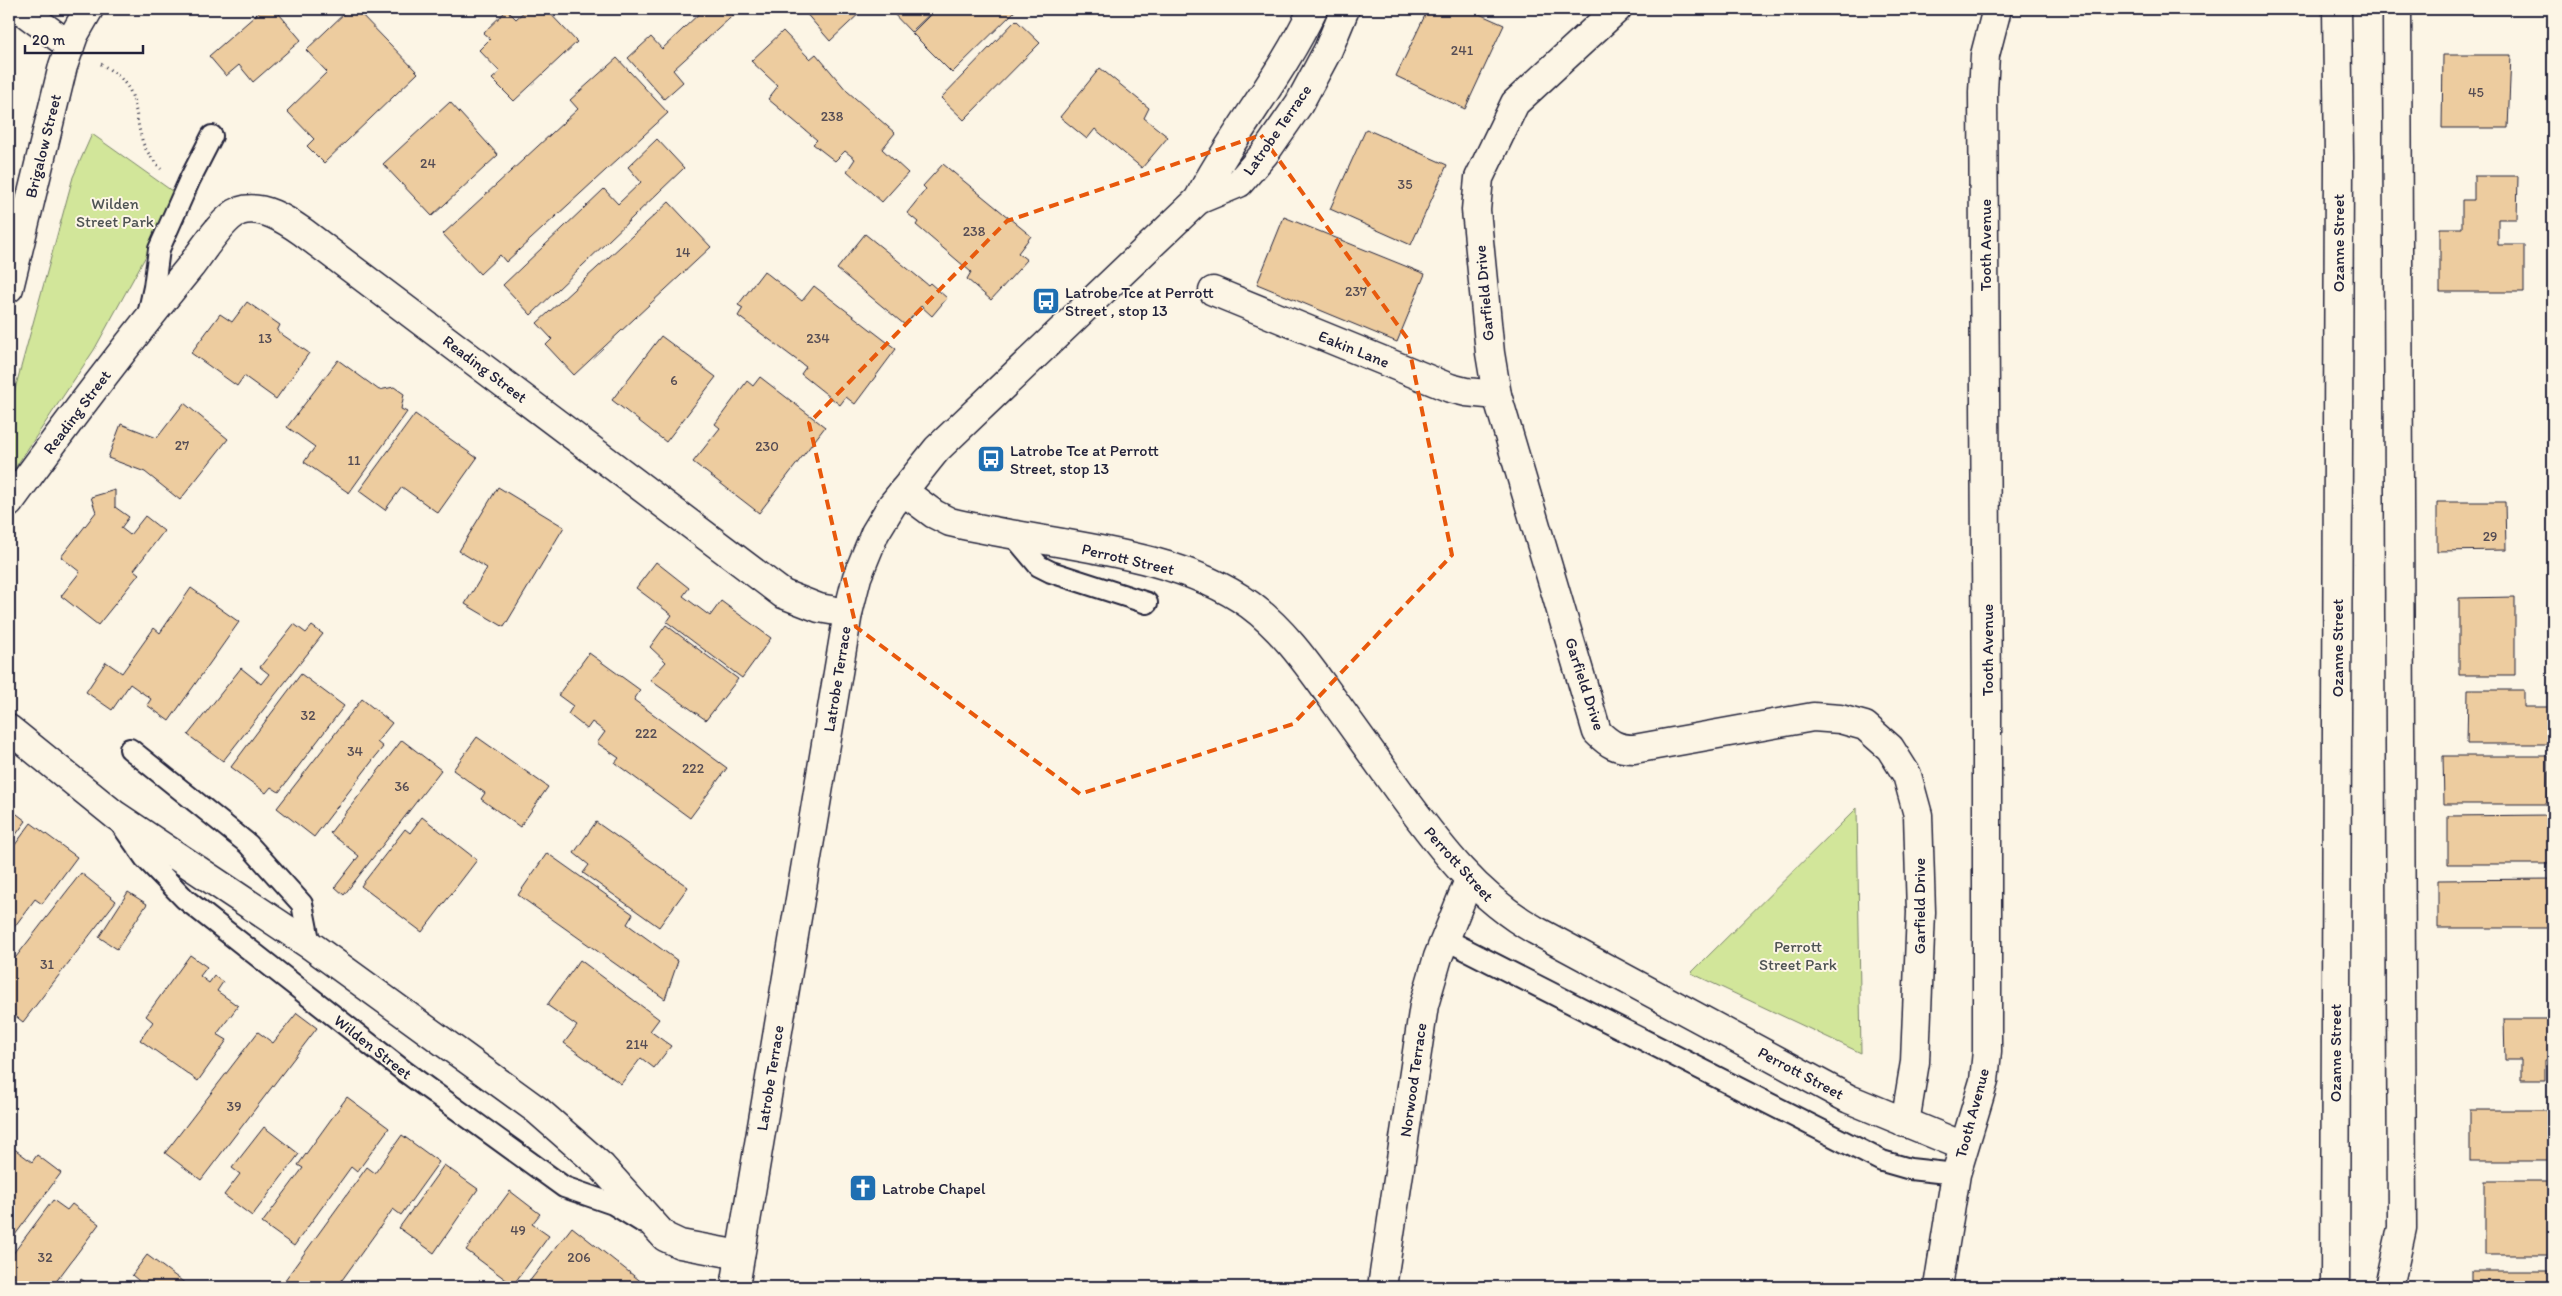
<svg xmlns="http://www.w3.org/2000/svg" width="2562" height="1296" font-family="Itim,sans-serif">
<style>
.green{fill:#d2e69a;stroke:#7a846a}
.building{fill:#edcc9f;stroke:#22223b}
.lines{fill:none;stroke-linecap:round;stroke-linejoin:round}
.service-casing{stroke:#22223b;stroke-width:24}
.minor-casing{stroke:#22223b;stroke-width:31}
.tertiary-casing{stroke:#22223b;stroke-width:31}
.secondary-casing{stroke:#22223b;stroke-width:31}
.path{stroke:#22223b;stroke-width:3;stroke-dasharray:1 4;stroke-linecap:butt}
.service{stroke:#fcf5e5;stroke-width:20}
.minor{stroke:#fcf5e5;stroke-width:28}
.tertiary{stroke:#fcf5e5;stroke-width:28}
.secondary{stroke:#fcf5e5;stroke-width:28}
.marked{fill:none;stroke:#e8590c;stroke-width:4;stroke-dasharray:10 6;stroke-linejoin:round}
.labels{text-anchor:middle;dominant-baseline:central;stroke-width:4;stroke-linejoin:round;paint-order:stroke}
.number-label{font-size:14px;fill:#554c54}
.street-label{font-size:16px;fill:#22223b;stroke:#fcf5e5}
.park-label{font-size:16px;fill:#4e5353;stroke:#fcf5e5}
.poi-label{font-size:16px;fill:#22223b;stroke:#fcf5e5;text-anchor:start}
</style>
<rect width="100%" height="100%" fill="#fcf5e5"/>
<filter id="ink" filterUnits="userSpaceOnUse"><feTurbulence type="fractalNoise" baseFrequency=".02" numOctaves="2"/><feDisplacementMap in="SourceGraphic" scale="10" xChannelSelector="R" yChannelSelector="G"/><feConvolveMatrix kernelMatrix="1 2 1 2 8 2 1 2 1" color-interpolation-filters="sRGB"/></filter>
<g filter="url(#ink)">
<!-- green -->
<g class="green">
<polygon points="92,134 179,196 94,350 9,477 9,411 73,177"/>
<polygon points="1857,808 1861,1053 1691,973"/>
</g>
<!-- building -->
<g class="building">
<polygon points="263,9 275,9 301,40 253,82 239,65 226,76 209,56"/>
<polygon points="349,9 356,9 418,73 324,163 307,146 314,139 287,111 327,72 306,50"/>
<polygon points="527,9 546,9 577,42 514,101 492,79 500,72 479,50 490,39 483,33 507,10 516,19"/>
<polygon points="704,9 740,9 673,70 683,82 664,99 628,58 651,37 662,49"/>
<polygon points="807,9 864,9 830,41 804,11"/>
<polygon points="889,9 935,9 911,32"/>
<polygon points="936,9 943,9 946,12 949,9 1017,9 952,73 912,33"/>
<polygon points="1428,9 1468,9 1504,25 1465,109 1396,76"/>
<polygon points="1016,20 1040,43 964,120 941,98"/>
<polygon points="783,31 810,59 816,54 847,91 895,133 882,149 908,173 882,202 847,171 855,159 845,151 835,161 813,144 817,140 768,99 778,86 751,61"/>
<polygon points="2443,55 2511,55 2508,128 2442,128"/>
<polygon points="617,58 668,113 506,262 500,255 480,274 443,234 578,109 570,100"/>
<polygon points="1100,68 1149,108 1144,118 1168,137 1142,168 1095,129 1087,139 1060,117"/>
<polygon points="450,102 498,155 432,216 383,164"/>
<polygon points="1366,129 1447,165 1411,245 1330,209"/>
<polygon points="657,139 684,168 531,315 503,285 604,189 618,204 641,182 628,167"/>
<polygon points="943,164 1031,236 1018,253 1027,260 991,300 967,279 971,272 916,225 918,222 907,213 926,189 923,186"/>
<polygon points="2474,176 2518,176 2517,219 2498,219 2498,245 2524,245 2524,292 2440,292 2440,228 2462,228 2462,200 2474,200"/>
<polygon points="669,202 711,247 574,375 546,345 552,339 537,323"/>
<polygon points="1284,217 1425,274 1397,342 1257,284"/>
<polygon points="865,234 928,285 930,283 947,298 932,316 921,306 905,325 837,269"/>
<polygon points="764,271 802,301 814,286 896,349 855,404 846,397 840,405 801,374 806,367 738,316 743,308 738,305"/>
<polygon points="247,302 280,325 277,331 309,353 276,399 244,376 237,386 191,353 220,314 232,322"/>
<polygon points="661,336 716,377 666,442 612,400"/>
<polygon points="338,360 379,390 394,387 404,394 401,409 407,412 349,493 304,462 315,447 287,427"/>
<polygon points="760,377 825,427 759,513 693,462 720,428 715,424 747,381 753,386"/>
<polygon points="184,403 228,439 180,500 145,472 108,458 121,424 157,438"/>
<polygon points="415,414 477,458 438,513 402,487 385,510 359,491"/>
<polygon points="498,487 564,527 504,627 465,604 487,568 459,551"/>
<polygon points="115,490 115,507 129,517 121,528 130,535 145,516 164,531 134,570 139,574 98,625 61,596 80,572 61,557 96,512 91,497"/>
<polygon points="2437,502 2505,502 2506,550 2437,551"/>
<polygon points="656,562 689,588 683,596 710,616 721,601 771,638 742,678 667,622 672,615 636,588"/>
<polygon points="191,588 239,622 169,721 147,705 151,699 130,684 112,710 86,692 106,662 122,673 154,628 160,633"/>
<polygon points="2515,597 2515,675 2459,675 2459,598"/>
<polygon points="294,624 306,633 312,626 323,634 223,761 188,735 241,668 261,684 269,674 260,667"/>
<polygon points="666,625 738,679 706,720 650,680 666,662 650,647"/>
<polygon points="589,653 640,690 634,700 727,768 690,818 615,763 619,758 597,743 605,732 592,722 587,729 568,714 573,706 558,695"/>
<polygon points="301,674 344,706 279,792 271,787 266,793 231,767"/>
<polygon points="2468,690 2524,690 2524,707 2553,707 2553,744 2467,744"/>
<polygon points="362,699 392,723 377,742 383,747 314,837 277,808"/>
<polygon points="477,737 548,787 520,827 481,799 485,793 453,770"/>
<polygon points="402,740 441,770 344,895 335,887 359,856 330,833"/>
<polygon points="2443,756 2548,756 2548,804 2444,804"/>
<polygon points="9,808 26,821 9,844"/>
<polygon points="2552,815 2551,864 2448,864 2448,816"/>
<polygon points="422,817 477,860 422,932 361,886 405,829 410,833"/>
<polygon points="596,822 688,887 659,927 583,873 589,865 574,853"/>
<polygon points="31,823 77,857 42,904 35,899 9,934 9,853"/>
<polygon points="547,853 633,914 627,924 678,961 665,999 518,895"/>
<polygon points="81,873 116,901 23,1022 9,1011 9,966"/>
<polygon points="2552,879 2552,928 2438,928 2438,880"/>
<polygon points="128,892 147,904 117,949 99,937"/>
<polygon points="190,955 207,967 200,976 209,983 214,976 223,982 217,991 238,1006 217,1034 227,1040 198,1081 140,1040 153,1022 146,1016"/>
<polygon points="580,960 659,1019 650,1031 671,1046 654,1068 641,1058 621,1084 564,1043 577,1026 547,1005"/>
<polygon points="297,1013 317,1028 201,1180 165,1153 258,1032 273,1043"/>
<polygon points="2504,1019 2553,1019 2553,1060 2545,1060 2545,1080 2521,1080 2521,1060 2505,1060"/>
<polygon points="347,1097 389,1128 357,1172 351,1167 294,1246 262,1223 303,1168 298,1165"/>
<rect x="2470" y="1110" width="83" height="51"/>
<polygon points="264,1127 299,1154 252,1216 224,1195 240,1174 232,1168"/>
<polygon points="402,1135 439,1162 401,1215 393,1209 337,1287 286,1287 282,1284 367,1167 375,1173"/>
<polygon points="13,1148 32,1162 37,1155 61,1173 9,1243 9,1153"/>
<polygon points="444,1165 478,1189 434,1253 399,1228"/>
<rect x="2485" y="1181" width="68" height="74"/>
<polygon points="510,1191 540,1214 532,1224 549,1236 513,1285 466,1250"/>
<polygon points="53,1200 67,1210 72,1204 99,1224 52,1287 9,1287 9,1259"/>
<polygon points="572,1227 648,1287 525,1287"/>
<polygon points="147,1255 190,1287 134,1287 139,1281 132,1275"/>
<rect x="2471" y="1271" width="82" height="16"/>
<polygon points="81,1279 92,1287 75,1287"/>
</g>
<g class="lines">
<!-- service casing -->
<g class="service-casing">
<g id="service">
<polyline points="148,315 154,287 159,249 190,179 212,136"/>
<polyline points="1013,535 1039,566 1051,572 1147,603"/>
<polyline points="130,749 248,844 302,904 310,945"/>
<polyline points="121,824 145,858 185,899 404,1071 564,1187 613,1204 644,1223"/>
<polyline points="1445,939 1882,1161 1910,1169 1956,1174"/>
</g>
</g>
<!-- minor casing -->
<g class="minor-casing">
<g id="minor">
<polyline points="20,9 70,46"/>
<path d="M1617,9L1515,103L1479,178L1476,210L1490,353L1497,395L1597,732C1609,744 1617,749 1634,749L1813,717L1840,719L1865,726L1890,748L1907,775L1918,815L1921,912L1915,1062L1905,1123"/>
<polyline points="9,288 63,66 74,35 89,9"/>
<polyline points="1213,291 1450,388 1466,392 1497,395"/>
<path d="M903,491L934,514L950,522C1043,545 1172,548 1250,605C1284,630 1308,665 1332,698C1355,730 1378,762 1401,794C1440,847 1477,897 1535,930L1849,1099L1963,1146"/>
<path d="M9,503C67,423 127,344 190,267C201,253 223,217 240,211C262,204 286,220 303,232L783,594L819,608L848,613"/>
<polyline points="9,729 115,815 310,945 537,1110 602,1167 665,1237 680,1244 740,1255"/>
<polyline points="1382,1287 1424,1005 1438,957 1469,880"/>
<polyline points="2335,1287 2339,157 2337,9"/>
<polyline points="2389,1287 2402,1228 2397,9"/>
</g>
</g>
<!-- tertiary casing -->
<g class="tertiary-casing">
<polyline id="tertiary" points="1938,1287 1956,1174 1984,1081 1987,1051 1987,704 1983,92 1985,55 1997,9"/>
</g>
<!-- secondary casing -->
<g class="secondary-casing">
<g id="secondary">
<polyline points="1198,200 1239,183 1265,153 1299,104 1328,50 1345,9"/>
<path d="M735,1287L848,613L857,577L875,533L892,505L937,449L1198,200C1232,134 1281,77 1313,9"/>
</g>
</g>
<!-- path -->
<path class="path" d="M101,64C142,88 131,105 143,143C147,153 154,161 161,169"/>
<!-- service -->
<use href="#service" class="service"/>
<!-- minor -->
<use href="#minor" class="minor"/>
<!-- tertiary -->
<use href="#tertiary" class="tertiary"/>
<!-- secondary -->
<use href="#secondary" class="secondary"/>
</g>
</g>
<!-- marked area -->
<path class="marked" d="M1261,135L1407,338L1452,555L1293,724L1080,794L856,627L809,423L1007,221Z"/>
<!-- icons -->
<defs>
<g id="bus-square" transform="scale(1.4375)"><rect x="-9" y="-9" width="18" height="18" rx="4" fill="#1f6fb2" stroke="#fcf5e5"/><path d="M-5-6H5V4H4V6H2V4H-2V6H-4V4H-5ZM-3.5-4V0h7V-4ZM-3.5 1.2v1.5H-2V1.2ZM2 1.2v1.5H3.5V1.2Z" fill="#fff"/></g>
<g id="church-square" transform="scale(1.4375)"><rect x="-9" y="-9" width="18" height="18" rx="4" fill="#1f6fb2" stroke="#fcf5e5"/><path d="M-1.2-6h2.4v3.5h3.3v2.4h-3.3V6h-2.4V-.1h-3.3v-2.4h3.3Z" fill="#fff"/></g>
</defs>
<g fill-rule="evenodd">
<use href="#bus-square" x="1046" y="301"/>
<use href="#bus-square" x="991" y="459"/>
<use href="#church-square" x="863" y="1188"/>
</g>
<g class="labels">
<!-- number labels -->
<g class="number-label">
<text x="1462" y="50">241</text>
<text x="2476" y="92">45</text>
<text x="832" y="116">238</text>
<text x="428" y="163">24</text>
<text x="1405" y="184">35</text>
<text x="974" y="231">238</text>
<text x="683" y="252">14</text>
<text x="1356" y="291">237</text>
<text x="265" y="338">13</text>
<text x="818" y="338">234</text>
<text x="674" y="380">6</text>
<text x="182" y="445">27</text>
<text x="767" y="446">230</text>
<text x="354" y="460">11</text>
<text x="2490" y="536">29</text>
<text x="308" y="715">32</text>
<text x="646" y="733">222</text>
<text x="355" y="751">34</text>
<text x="693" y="768">222</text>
<text x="402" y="786">36</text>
<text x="47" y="964">31</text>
<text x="637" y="1044">214</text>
<text x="234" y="1106">39</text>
<text x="518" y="1230">49</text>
<text x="45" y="1257">32</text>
<text x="579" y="1257">206</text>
</g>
<!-- street labels -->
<g class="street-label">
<text transform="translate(1277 130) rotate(-55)">Latrobe Terrace</text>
<text transform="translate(43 146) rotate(-76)">Brigalow Street</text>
<text transform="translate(2338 243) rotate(-90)">Ozanne Street</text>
<text transform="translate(1985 245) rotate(-90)">Tooth Avenue</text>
<text transform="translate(1484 293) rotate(-95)">Garfield Drive</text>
<text transform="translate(1354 349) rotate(22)">Eakin Lane</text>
<text transform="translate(485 369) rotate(37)">Reading Street</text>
<text transform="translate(77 412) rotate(-53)">Reading Street</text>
<text transform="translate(1128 559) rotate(13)">Perrott Street</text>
<text transform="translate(2337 648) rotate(-90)">Ozanne Street</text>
<text transform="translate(1987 650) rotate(-90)">Tooth Avenue</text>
<text transform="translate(837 679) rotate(-81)">Latrobe Terrace</text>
<text transform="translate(1585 684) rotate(72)">Garfield Drive</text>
<text transform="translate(1459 864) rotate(48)">Perrott Street</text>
<text transform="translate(1919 906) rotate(-90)">Garfield Drive</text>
<text transform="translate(373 1047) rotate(38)">Wilden Street</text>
<text transform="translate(2335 1053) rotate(-90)">Ozanne Street</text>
<text transform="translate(1801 1073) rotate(28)">Perrott Street</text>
<text transform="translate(770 1078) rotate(-81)">Latrobe Terrace</text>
<text transform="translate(1413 1080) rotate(-82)">Norwood Terrace</text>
<text transform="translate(1972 1113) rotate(-75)">Tooth Avenue</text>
</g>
<!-- park labels -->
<g class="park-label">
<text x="115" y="203">Wilden<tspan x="115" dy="18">Street Park</tspan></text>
<text x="1798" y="946">Perrott<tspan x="1798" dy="18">Street Park</tspan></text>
</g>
<!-- poi labels -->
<g class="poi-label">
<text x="1065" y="292">Latrobe Tce at Perrott<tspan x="1065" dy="18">Street , stop 13</tspan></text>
<text x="1010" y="450">Latrobe Tce at Perrott<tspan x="1010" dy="18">Street, stop 13</tspan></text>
<text x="882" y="1188">Latrobe Chapel</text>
</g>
</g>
<!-- margin -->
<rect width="2562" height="1296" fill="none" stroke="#fcf5e5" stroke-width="30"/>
<rect x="15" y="15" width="2532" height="1266" fill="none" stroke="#22223b" stroke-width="2" filter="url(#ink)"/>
<!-- scale -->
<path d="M25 45v8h118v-8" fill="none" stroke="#22223b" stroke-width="2.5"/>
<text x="32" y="45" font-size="15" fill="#22223b" stroke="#fcf5e5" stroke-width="4" paint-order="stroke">20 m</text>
</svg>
